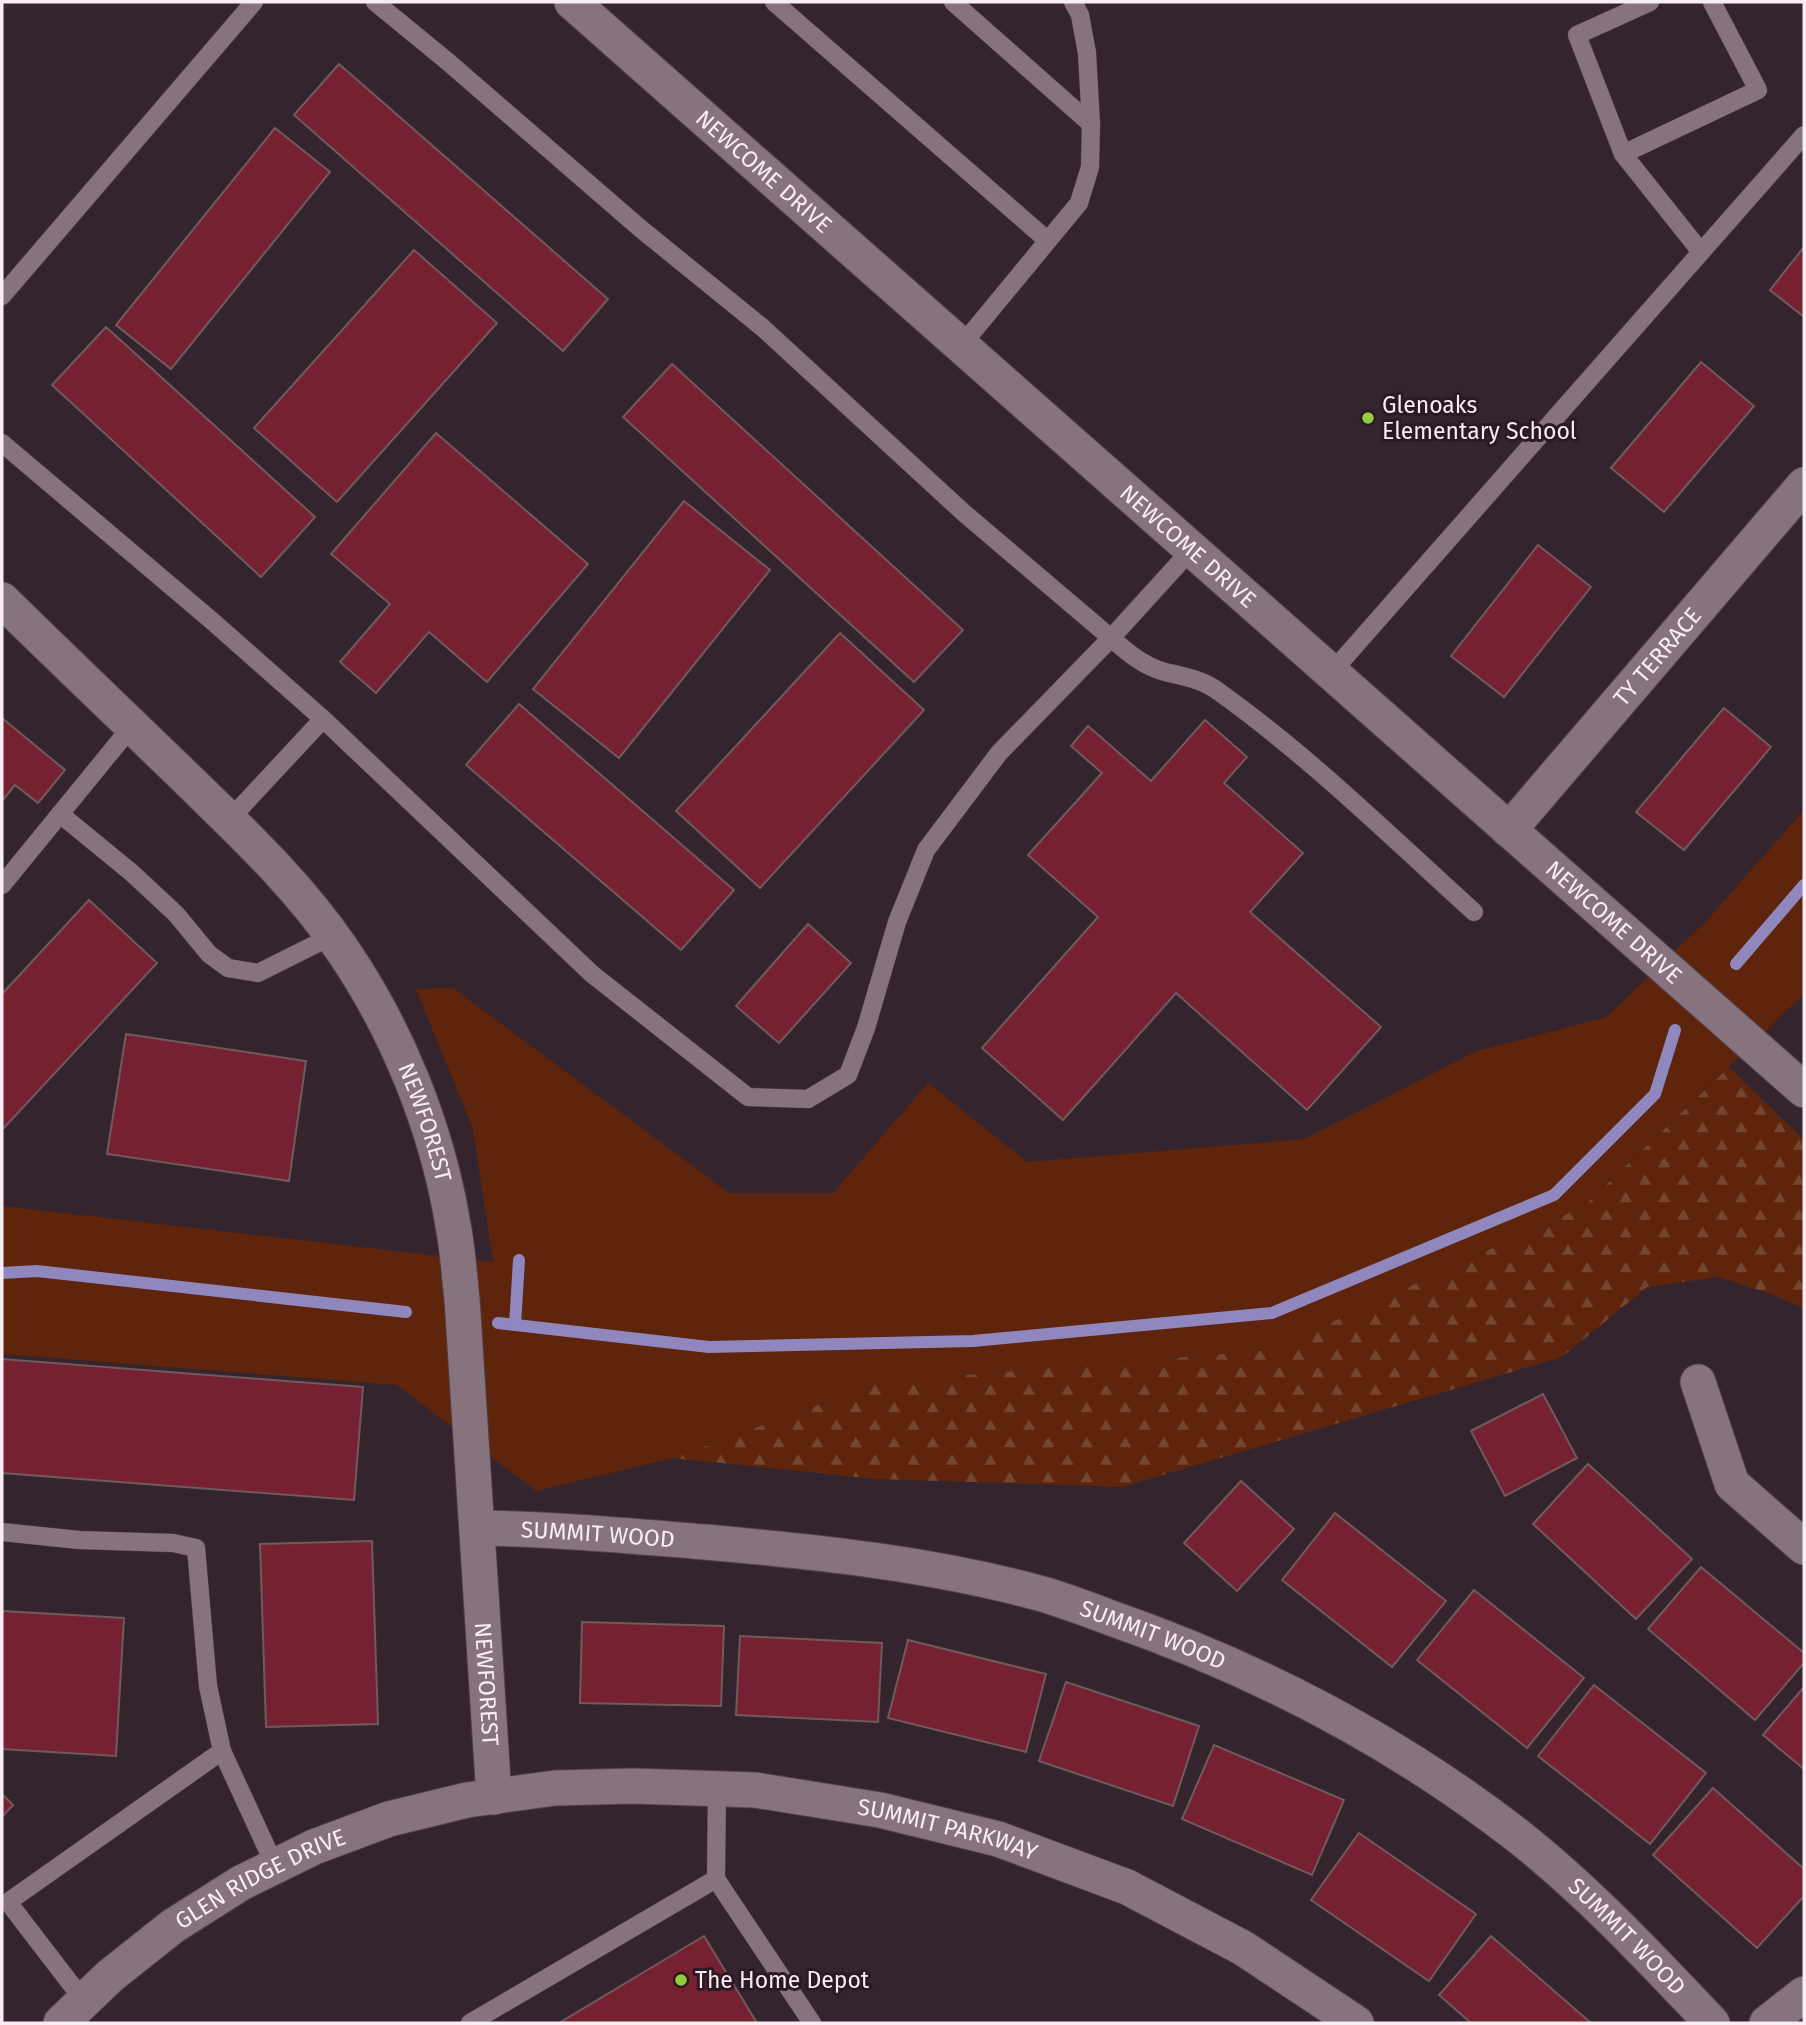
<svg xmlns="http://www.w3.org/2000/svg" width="1806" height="2025" font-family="'Fira Sans',sans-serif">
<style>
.green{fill:#5e250c}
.forest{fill:url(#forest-firs)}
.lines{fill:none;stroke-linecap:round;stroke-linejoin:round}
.stream{stroke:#8f87bd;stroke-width:12}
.building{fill:#752132;stroke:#705a5c;stroke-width:2}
.lane-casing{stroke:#50434b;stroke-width:19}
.street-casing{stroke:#50434b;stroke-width:37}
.lane{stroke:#87737e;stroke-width:18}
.street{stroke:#87737e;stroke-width:35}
.poi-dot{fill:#94cc3b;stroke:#2a1a23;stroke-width:2.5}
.labels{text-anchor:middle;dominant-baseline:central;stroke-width:6;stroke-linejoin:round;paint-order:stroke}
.street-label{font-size:23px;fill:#f9edf4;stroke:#2a1a23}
.poi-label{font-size:23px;fill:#f9edf4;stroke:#2a1a23;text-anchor:start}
</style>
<defs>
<pattern id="forest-firs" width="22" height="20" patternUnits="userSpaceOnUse" patternTransform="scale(1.75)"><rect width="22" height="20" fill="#5e250c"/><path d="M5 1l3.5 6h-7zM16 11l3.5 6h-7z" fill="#764530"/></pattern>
</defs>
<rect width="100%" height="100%" fill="#34242d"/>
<!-- green -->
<polygon class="green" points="1804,810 1804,994 1584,1206 1271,1350 880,1382 673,1458 536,1491 397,1385 2,1354 2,1206 493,1262 473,1129 416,989 453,988 729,1193 833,1193 928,1083 1027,1162 1304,1139 1477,1051 1607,1017 1709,918"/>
<!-- forest -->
<polygon class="forest" points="1729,1067 1804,1140 1804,1309 1774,1295 1719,1277 1647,1287 1562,1357 1122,1487 876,1479 673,1458 880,1382 1271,1350 1584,1206"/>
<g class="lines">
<!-- stream -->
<g class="stream">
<polyline points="1736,964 1804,885"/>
<polyline points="2,1273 37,1271 406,1312"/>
<polyline points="498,1323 709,1347 973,1341 1272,1313 1554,1195 1655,1094 1675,1030"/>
<polyline points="515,1325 519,1260"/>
</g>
</g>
<!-- building -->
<g class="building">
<polygon points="339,64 608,299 563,351 294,115"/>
<polygon points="275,128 330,172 171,369 116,325"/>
<polygon points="1804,247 1804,317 1770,290"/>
<polygon points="414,250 497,323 337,502 254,428"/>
<polygon points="106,327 315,517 261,577 52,385"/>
<polygon points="1701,362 1754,406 1664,512 1611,468"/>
<polygon points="672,364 963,630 914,682 623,417"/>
<polygon points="436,433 588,564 487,682 429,632 376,693 340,662 390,604 331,554"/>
<polygon points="684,501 770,570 619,758 533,689"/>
<polygon points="1538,545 1591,587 1504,697 1451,656"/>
<polygon points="840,633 924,710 760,888 676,811"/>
<polygon points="519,704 734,890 681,950 466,765"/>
<polygon points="1724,708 1771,747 1684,850 1636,812"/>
<polygon points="2,718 65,770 38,803 15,785 2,801"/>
<polygon points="1205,720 1247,757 1224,783 1303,853 1250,912 1381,1027 1307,1110 1176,993 1063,1120 982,1048 1098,917 1028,855 1102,773 1071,746 1088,726 1151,781"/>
<polygon points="89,900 157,963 2,1130 2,994"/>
<polygon points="808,924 851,963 779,1043 736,1006"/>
<polygon points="126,1034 306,1061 289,1181 107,1154"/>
<polygon points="2,1359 363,1387 354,1500 2,1473"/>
<polygon points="1543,1394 1577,1458 1505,1496 1471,1431"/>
<polygon points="1588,1464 1692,1559 1636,1619 1533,1524"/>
<polygon points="1241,1481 1294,1529 1237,1591 1184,1543"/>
<polygon points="1335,1513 1446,1601 1392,1667 1282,1580"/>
<polygon points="372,1541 378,1724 266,1727 260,1544"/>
<polygon points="1701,1567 1804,1653 1804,1663 1755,1720 1648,1629"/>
<polygon points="1474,1590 1584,1678 1527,1748 1417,1660"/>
<polygon points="2,1611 124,1618 116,1756 2,1749"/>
<polygon points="582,1622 724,1626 721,1706 580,1703"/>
<polygon points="740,1636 882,1643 878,1722 736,1715"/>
<polygon points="908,1640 1046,1674 1026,1752 888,1718"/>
<polygon points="1066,1682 1199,1726 1173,1806 1039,1761"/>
<polygon points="1594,1685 1706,1773 1650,1844 1538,1756"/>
<polygon points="1804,1687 1804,1769 1763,1735"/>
<polygon points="1214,1745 1344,1800 1312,1875 1182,1819"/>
<polygon points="1713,1788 1804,1869 1804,1896 1757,1948 1653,1855"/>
<polygon points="2,1794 13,1805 2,1817"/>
<polygon points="1359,1833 1476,1914 1429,1981 1311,1900"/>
<polygon points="704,1936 757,2023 559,2023"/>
<polygon points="1491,1936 1591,2023 1471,2023 1439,1995"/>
</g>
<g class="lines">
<!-- lane casing -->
<g class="lane-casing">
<g id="lane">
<polyline points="375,2 447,61 641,229 763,328 964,513 1111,638 1192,549"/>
<polyline points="774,2 1047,240"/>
<polyline points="953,2 1091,124"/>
<polyline points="1650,2 1577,35 1623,154 1701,252"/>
<polyline points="1623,154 1758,90 1712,2"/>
<polyline points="2,296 254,2"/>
<polyline points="961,346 1079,203 1090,167 1091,124 1087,53 1080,15 1073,2"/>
<polyline points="2,443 211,620 323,719 229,820"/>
<polyline points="1331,673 1804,135"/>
<path d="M323,719L592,974L748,1097L808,1099L848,1075L866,1028L897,922L926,850L999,753L1111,638C1127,652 1143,666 1165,672C1182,676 1200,679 1215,689C1308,755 1390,836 1474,912"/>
<polyline points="60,814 132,873 176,914 209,954 228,968 258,973 332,936"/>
<polyline points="2,885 132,726"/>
<polyline points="2,1532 79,1540 173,1543 196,1548 208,1686 222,1751 275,1866"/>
<polyline points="716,1879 717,1789"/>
<polyline points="84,2001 8,1902 222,1751"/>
<polyline points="470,2023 716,1879 812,2023"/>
</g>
</g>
<!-- street casing -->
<g class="street-casing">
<g id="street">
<path id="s1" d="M572,2L1804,1090"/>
<path id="s2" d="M2,600C61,658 121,715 181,773C237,828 296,882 341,948C397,1029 437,1128 453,1225C458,1250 459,1274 462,1299L494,1797"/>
<path id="s3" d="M1509,830L1804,485"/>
<polyline points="1698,1382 1732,1484 1804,1547"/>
<path id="s4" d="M477,1528C553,1529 629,1536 705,1542C819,1552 935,1564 1046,1595C1068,1602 1090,1610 1111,1618C1257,1669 1396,1741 1518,1836C1589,1892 1650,1958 1712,2023"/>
<path id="s5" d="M61,2023L110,1976L173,1926L241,1883L314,1847L389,1819L467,1800L555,1788L633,1786L755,1790L880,1810L998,1839L1127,1887L1243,1948L1356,2023"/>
<polyline points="1767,2023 1804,1994"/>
</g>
</g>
<!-- lane -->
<use href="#lane" class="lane"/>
<!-- street -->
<use href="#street" class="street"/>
</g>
<!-- markers -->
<g class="poi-dot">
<circle cx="1368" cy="418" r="7"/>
<circle cx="681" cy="1980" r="7"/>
</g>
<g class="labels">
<!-- street labels -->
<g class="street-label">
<text stroke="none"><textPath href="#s1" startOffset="256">NEWCOME DRIVE</textPath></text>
<text stroke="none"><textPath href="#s1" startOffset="822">NEWCOME DRIVE</textPath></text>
<text stroke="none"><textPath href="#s3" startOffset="228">TY TERRACE</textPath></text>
<text stroke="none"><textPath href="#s1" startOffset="1390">NEWCOME DRIVE</textPath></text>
<text stroke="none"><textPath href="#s2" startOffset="681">NEWFOREST</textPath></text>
<text stroke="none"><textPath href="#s4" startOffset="121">SUMMIT WOOD</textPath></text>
<text stroke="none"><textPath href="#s4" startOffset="688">SUMMIT WOOD</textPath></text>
<text stroke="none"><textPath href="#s2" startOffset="1248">NEWFOREST</textPath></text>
<text stroke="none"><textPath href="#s5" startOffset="956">SUMMIT PARKWAY</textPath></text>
<text stroke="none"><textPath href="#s5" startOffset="248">GLEN RIDGE DRIVE</textPath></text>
<text stroke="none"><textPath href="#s4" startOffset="1255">SUMMIT WOOD</textPath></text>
</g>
<!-- poi labels -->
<g class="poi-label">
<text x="1382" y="405">Glenoaks<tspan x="1382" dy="26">Elementary School</tspan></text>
<text x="695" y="1980">The Home Depot</text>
</g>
</g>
<!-- border -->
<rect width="1806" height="2025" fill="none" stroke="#f9edf4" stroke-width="7"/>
</svg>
